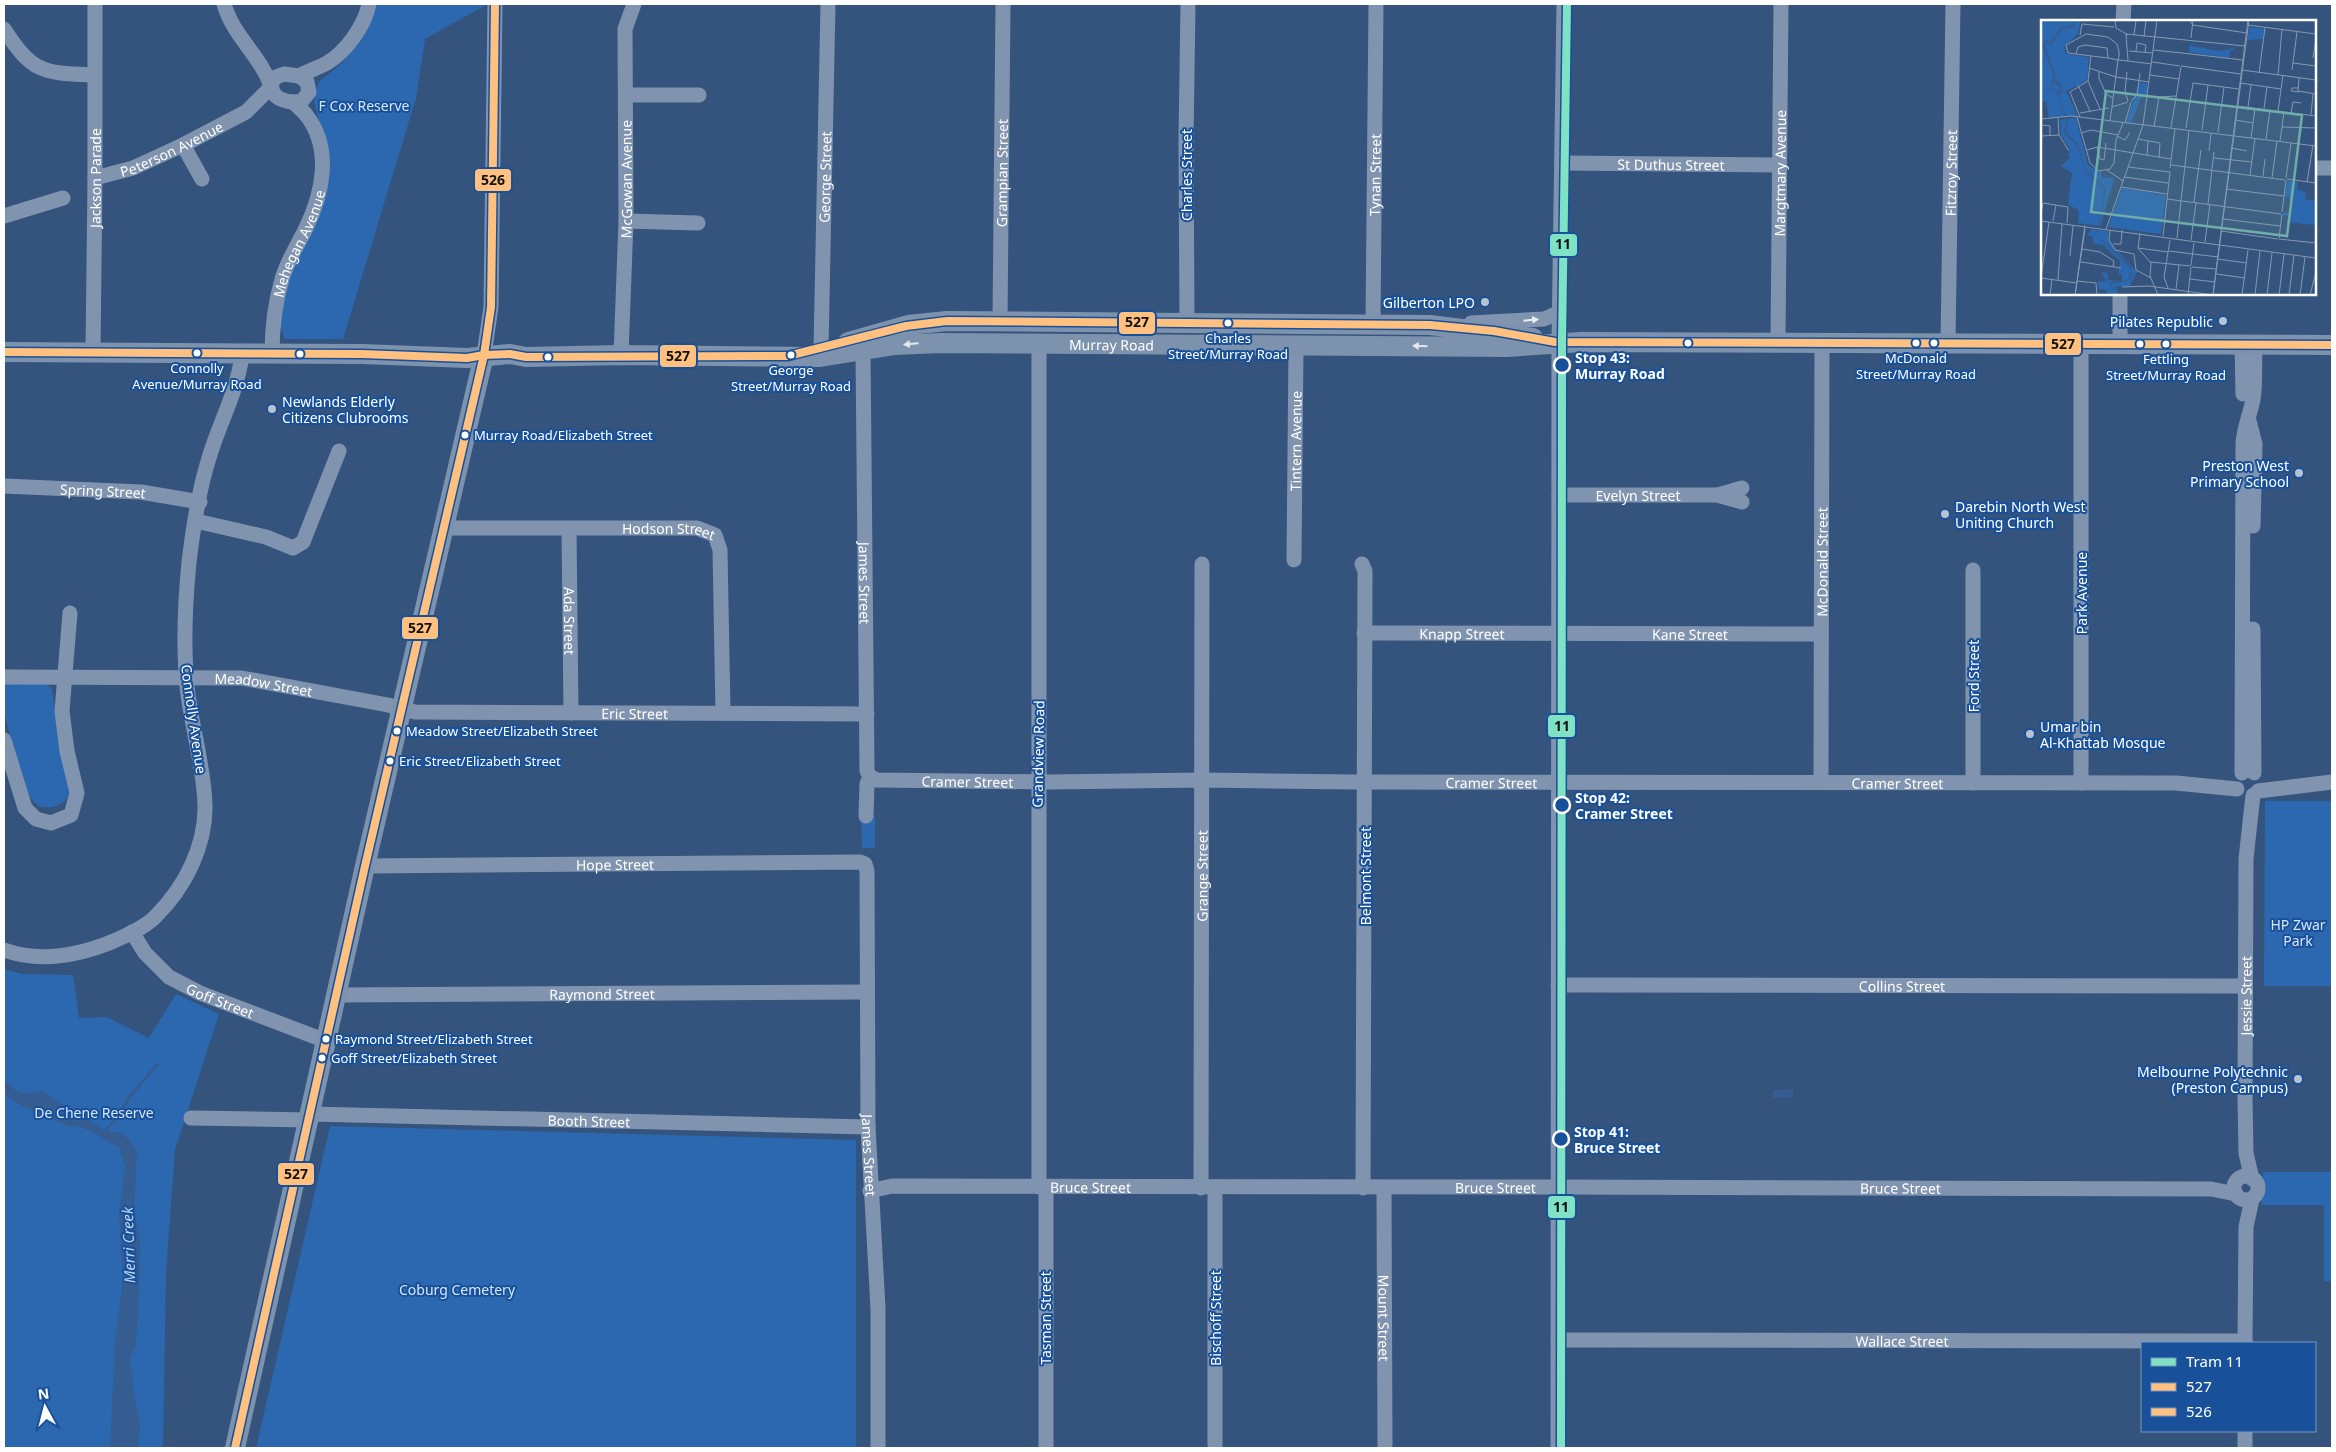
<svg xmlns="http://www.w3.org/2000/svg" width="2336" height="1452" font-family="'Noto Sans',sans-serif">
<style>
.green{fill:#2c68af}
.water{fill:#355d91}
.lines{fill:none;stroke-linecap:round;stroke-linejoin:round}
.stream{stroke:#355d91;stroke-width:3}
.minor{stroke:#8094af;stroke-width:15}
.major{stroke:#7d92ad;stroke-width:20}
.bus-1-casing{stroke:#18519a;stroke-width:11}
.bus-2-casing{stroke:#18519a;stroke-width:11}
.bus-1{stroke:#ffc080;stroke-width:8}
.bus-2{stroke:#ffc080;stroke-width:8}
.tram-1-casing{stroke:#18519a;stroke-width:11}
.tram-1{stroke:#7fe2c5;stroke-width:8}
.oneway{fill:#eceff3}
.oneway2{fill:#e5e9ef}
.poi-dot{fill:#b8c3d2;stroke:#18519a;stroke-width:2}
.bus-dot{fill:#fff;stroke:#18519a;stroke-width:2}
.stop-dot{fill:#18519a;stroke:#fff;stroke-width:2.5}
.labels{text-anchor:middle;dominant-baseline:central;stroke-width:4;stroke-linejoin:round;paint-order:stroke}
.bus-label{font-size:13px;fill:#fff;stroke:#18519a}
.park-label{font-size:14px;fill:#d5e7fc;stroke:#18519a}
.street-label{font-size:14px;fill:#fff;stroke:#18519a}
.poi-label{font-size:14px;fill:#fff;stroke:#18519a;text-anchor:end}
.stop-label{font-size:14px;font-weight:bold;fill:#fff;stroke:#18519a;text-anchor:start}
.water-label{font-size:15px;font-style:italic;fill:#bad6f8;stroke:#18519a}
.inset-river{fill:none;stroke:#355d91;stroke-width:2.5}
.inset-road{fill:none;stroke:#8698b1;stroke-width:1}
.view{fill:#6fada8;fill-opacity:0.15;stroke:#6fada8;stroke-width:2.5}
.inset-edge{fill:none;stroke:#fff;stroke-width:2.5}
.line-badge{stroke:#18519a;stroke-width:2}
.pale-badge-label{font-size:14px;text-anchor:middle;font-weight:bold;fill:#111}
</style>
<rect width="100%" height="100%" fill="#35547d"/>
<!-- green -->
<g class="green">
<polygon points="375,4 486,5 425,39 416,98 343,339 285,339 280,325 281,312 289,275 321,207 323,136 314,101 316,89 320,81 343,62 360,39"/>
<path d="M4,683H45L52,689L58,735L69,794C63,807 51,809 38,806L25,792L4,712Z"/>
<polygon points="2265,801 2332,801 2332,986 2264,986"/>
<polygon points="861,816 875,816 875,848 862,848"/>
<polygon points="4,969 22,974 73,975 79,1018 106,1017 149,1038 176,994 219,1014 175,1150 166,1272 163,1448 4,1448"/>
<polygon points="330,1126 856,1140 856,1448 256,1448"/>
<polygon points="2263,1172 2332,1172 2332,1281 2324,1281 2324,1205 2261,1205"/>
</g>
<!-- water -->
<g class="water">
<path d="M4,1080L15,1090L26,1093L41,1091L106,1131L123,1133L137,1151L134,1213L140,1239V1273L136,1346L130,1357L135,1401L140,1424L138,1448H110L115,1343L123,1278L119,1214L125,1166L118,1147L86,1129L74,1126L72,1127C49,1118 24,1110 4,1094Z"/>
<polygon points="1793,1089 1793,1097 1773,1098 1773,1090"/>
</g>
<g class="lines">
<!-- stream -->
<polyline class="stream" points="105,1132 121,1112 130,1096 158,1064"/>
<!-- minor -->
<g class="minor">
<path d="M224,4C233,36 260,55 271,86"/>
<polyline points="2123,21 2124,4"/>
<path d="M4,29C33,74 44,73 94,75"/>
<path d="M284,74L299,76L307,82L309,92L302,101C289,104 268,99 272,82L276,77Z"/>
<path d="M299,76C308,71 318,68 327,63C346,52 365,25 369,4"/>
<polyline points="627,95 699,95"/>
<polyline points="183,145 202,179"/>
<path id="s1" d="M1562,163L1779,165"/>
<polyline points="2315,168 2332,168"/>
<path id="s2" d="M95,178L133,168L183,145L246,112L271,87"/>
<polyline points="4,216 63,198"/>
<polyline points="626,221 698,223"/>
<path id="s3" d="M1000,321L1003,4"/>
<polyline points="1187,322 1186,139 1188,4"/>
<path id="s4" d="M1373,323L1376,4"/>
<polyline points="1471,323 1544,319 1560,312"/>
<polyline points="1039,343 1039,1187"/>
<path id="s5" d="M1778,343L1781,4"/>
<path id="s6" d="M1948,343L1953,4"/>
<polyline points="2081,343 2081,783"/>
<polyline points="2120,343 2120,294"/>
<polyline points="2242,344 2243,394"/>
<path id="s7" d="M821,349L828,4"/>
<path id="s8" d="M863,351L867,771L870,777L867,784L866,816"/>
<path id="s9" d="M93,353L95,178V4"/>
<path id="s10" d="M272,354C272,329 275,303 282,279C287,261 298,245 306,228C323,193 332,149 307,116C303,111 298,107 293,102"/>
<polyline points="484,355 491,307 495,4"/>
<path id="s11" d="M621,355L626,221L625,29L634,4"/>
<polyline points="2249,421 2255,444 2253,526"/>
<path id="s12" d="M4,486L141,492L200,502"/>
<path id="s13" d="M1559,495H1717L1742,502"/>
<polyline points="1718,495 1742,488"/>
<polyline points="196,521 266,537 293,548 303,542 339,451"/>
<path id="s14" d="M443,528H697L715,535L720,550L723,713"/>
<path id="s15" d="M569,529L571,713"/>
<path id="s16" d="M1294,560L1296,347"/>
<polyline points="1362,564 1365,571 1363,1188"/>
<polyline points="2253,629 2254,773"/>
<path id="s17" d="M1364,633L1821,634"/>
<path id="s18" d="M4,677L242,678L388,705L415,712L867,714"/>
<polyline points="4,740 25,808 36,819 51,823 71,815 77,793 67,751 62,711 70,613"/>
<path d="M2242,773L2243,443C2244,428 2250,414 2253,400C2256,382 2254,362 2255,344"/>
<path id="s19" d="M870,777L877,780L1049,782L1202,780L1354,782L2176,783L2237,789"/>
<path id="s20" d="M1821,782L1822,343"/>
<polyline points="1973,783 1973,570"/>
<polyline points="2258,791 2332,782"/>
<path id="s21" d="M365,866L860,862L865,864L867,871L868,1127L878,1308V1448"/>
<path id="s22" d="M132,932L145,953L169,977L200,993L326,1041"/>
<path d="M4,950C40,963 80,955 114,941C127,935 146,927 156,916C184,888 206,847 205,805C204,765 191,726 187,686C183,644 185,603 189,562C193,529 199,489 209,458C219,423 238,391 242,354"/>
<path id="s23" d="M1558,985L2245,986"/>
<path id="s24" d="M337,995L867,992"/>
<path id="s25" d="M310,1114L868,1127"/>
<polyline points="191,1118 308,1120"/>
<circle cx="2246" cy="1188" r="12"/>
<path id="s26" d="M2252,1179L2246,1153L2245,1097L2246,859L2253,795"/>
<polyline points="1046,1187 1046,1448"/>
<path id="s27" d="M1201,1188L1202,564"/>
<polyline points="1215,1188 1215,1448"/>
<path id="s28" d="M1384,1188L1385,1448"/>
<path id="s29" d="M870,1191L892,1186C1332,1188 1771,1186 2211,1189L2236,1194"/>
<path id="s30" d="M1558,1340L2245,1341"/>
<polyline points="2245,1343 2246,1227 2252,1199"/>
<polyline points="2245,1431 2245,1448"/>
<polyline points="1558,1448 1559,342 1564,4"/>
</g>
<!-- major -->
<g class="major">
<polyline points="848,342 908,325 947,321 1430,325 1533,338"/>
<path id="s31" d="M4,352L362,354L467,358L510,354L526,357L621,355L818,357L894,345L941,343L1507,347L1581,342L2332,345"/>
<polyline points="235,1448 365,866 484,355"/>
</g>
<!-- bus-1 casing -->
<g class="bus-1-casing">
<g id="bus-1">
<polyline points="484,355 510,354 526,357 788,356 906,326 947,321 1430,325 1494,331 1555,342 2332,345"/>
<polyline points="235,1448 365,866 484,355"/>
</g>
</g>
<!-- bus-2 casing -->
<g class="bus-2-casing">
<g id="bus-2">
<polyline points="4,352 362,354 467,358 484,355"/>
<polyline points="484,355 491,307 495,4"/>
</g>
</g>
<!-- bus-1 -->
<use href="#bus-1" class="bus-1"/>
<!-- bus-2 -->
<use href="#bus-2" class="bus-2"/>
<!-- tram-1 casing -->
<g class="tram-1-casing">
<polyline id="tram-1" points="1561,1448 1562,342 1567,4"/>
</g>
<!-- tram-1 -->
<use href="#tram-1" class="tram-1"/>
</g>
<!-- one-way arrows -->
<defs><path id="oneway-solid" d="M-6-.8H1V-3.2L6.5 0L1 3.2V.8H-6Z" transform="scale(1.25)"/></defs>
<use class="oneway" href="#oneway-solid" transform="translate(1531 320) rotate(-6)"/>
<g class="oneway2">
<use href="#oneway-solid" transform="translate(911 344) rotate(175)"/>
<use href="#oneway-solid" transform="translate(1420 346) rotate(-179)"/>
</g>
<!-- markers -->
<g class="poi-dot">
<circle cx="1485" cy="302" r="5"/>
<circle cx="2223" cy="321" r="5"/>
<circle cx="272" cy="409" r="5"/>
<circle cx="2299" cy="473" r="5"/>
<circle cx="1945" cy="514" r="5"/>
<circle cx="2030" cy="734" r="5"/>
<circle cx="2298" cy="1079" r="5"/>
</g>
<g class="bus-dot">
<circle cx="1228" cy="323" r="4.5"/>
<circle cx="1688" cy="343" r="4.5"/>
<circle cx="1916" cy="343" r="4.5"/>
<circle cx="1934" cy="343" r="4.5"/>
<circle cx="2140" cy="344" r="4.5"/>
<circle cx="2166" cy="344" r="4.5"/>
<circle cx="197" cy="353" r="4.5"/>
<circle cx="300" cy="354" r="4.5"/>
<circle cx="791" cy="355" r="4.5"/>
<circle cx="548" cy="357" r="4.5"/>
<circle cx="465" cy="435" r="4.5"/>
<circle cx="397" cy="731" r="4.5"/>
<circle cx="390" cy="761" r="4.5"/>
<circle cx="326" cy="1039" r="4.5"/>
<circle cx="322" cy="1058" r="4.5"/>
</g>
<g class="stop-dot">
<circle cx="1562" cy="365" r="8"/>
<circle cx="1562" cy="805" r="8"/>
<circle cx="1561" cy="1139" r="8"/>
</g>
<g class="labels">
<!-- bus labels -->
<g class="bus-label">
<text x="1228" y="338">Charles<tspan x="1228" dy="16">Street/Murray Road</tspan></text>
<text x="1916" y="358">McDonald<tspan x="1916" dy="16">Street/Murray Road</tspan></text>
<text x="2166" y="359">Fettling<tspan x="2166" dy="16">Street/Murray Road</tspan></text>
<text x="197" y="368">Connolly<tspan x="197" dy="16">Avenue/Murray Road</tspan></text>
<text x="791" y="370">George<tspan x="791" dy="16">Street/Murray Road</tspan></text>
<text x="474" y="435" text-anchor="start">Murray Road/Elizabeth Street</text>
<text x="406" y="731" text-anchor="start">Meadow Street/Elizabeth Street</text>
<text x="399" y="761" text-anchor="start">Eric Street/Elizabeth Street</text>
<text x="335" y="1039" text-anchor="start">Raymond Street/Elizabeth Street</text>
<text x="331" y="1058" text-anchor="start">Goff Street/Elizabeth Street</text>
</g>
<!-- park labels -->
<g class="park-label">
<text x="364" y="105">F Cox Reserve</text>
<text x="2298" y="924">HP Zwar<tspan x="2298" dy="16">Park</tspan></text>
<text x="94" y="1112">De Chene Reserve</text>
<text x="457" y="1289">Coburg Cemetery</text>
</g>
<!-- street labels -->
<g class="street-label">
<text stroke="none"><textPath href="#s2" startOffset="82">Peterson Avenue</textPath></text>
<text stroke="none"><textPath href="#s1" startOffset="109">St Duthus Street</textPath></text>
<text stroke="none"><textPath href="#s3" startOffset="148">Grampian Street</textPath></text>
<text stroke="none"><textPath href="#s5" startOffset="170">Margtmary Avenue</textPath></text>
<text stroke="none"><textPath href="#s6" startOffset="170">Fitzroy Street</textPath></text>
<text transform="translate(1186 175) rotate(-90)">Charles Street</text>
<text stroke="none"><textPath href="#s4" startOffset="148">Tynan Street</textPath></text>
<text stroke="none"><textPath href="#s7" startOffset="172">George Street</textPath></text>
<text stroke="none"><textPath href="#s9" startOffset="175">Jackson Parade</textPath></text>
<text stroke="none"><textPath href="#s11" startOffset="176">McGowan Avenue</textPath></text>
<text stroke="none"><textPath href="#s10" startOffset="115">Mehegan Avenue</textPath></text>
<text stroke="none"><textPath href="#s31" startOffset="1109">Murray Road</textPath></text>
<text stroke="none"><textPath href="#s16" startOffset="119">Tintern Avenue</textPath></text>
<text stroke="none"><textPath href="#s12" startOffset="99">Spring Street</textPath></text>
<text stroke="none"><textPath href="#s13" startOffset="79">Evelyn Street</textPath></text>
<text stroke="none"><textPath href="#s14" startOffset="226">Hodson Street</textPath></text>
<text stroke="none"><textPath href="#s20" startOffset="220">McDonald Street</textPath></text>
<text stroke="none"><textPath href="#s8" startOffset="232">James Street</textPath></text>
<text transform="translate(2081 593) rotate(-90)">Park Avenue</text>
<text stroke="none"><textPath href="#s15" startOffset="92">Ada Street</textPath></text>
<text stroke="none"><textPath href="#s17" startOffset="98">Knapp Street</textPath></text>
<text stroke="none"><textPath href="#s17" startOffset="326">Kane Street</textPath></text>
<text transform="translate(1973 676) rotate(-90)">Ford Street</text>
<text stroke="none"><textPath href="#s18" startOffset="260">Meadow Street</textPath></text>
<text stroke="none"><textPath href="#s18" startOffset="634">Eric Street</textPath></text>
<text transform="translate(194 719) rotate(82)">Connolly Avenue</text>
<text transform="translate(1038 754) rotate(-89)">Grandview Road</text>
<text stroke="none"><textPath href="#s19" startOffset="98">Cramer Street</textPath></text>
<text stroke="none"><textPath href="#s19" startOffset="622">Cramer Street</textPath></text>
<text stroke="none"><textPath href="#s19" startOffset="1028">Cramer Street</textPath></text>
<text stroke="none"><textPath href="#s21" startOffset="250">Hope Street</textPath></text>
<text stroke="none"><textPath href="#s27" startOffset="312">Grange Street</textPath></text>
<text transform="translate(1365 876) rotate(-90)">Belmont Street</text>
<text stroke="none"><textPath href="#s23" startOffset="344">Collins Street</textPath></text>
<text stroke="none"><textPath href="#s24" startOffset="265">Raymond Street</textPath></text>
<text stroke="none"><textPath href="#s26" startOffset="184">Jessie Street</textPath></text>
<text stroke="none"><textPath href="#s22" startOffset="115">Goff Street</textPath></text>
<text stroke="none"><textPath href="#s25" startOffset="279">Booth Street</textPath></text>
<text stroke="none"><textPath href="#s21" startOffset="792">James Street</textPath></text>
<text stroke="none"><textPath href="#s29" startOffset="221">Bruce Street</textPath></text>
<text stroke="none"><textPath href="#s29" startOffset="626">Bruce Street</textPath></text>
<text stroke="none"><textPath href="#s29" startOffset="1031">Bruce Street</textPath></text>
<text transform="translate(1045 1318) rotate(-90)">Tasman Street</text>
<text transform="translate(1215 1318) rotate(-90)">Bischoff Street</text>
<text stroke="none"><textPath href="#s28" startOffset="130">Mount Street</textPath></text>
<text stroke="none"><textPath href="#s30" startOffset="344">Wallace Street</textPath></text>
</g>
<!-- poi labels -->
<g class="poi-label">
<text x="1475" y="302">Gilberton LPO</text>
<text x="2213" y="321">Pilates Republic</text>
<text x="282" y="401" text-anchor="start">Newlands Elderly<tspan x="282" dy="16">Citizens Clubrooms</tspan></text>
<text x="2289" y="465">Preston West<tspan x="2289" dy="16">Primary School</tspan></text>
<text x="1955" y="506" text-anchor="start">Darebin North West<tspan x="1955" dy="16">Uniting Church</tspan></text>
<text x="2040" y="726" text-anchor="start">Umar bin<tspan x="2040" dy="16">Al-Khattab Mosque</tspan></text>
<text x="2288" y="1071">Melbourne Polytechnic<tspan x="2288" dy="16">(Preston Campus)</tspan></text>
</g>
<!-- stop labels -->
<g class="stop-label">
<text x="1575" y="357">Stop 43:<tspan x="1575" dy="16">Murray Road</tspan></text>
<text x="1575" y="797">Stop 42:<tspan x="1575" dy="16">Cramer Street</tspan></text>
<text x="1574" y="1131">Stop 41:<tspan x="1574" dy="16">Bruce Street</tspan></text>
</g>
<!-- water labels -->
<g class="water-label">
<text transform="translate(128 1245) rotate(-92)">Merri Creek</text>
</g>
</g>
<!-- overview -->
<g transform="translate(2041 20)">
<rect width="275" height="275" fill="#35547d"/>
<path d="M0,0H40L37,14L23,27L25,34L48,37L46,61L25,71L37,96L8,98L5,81L0,83ZM209,7L223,9L222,19L206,20ZM149,22L150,26L180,31L196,27L189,31L188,38L148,32ZM98,63H106V76L100,78L90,103L85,102ZM35,98L47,145L61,153V157L73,158L60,206L37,203L38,190L27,185L31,153L20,146L29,138L27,134L30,131L20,115L19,100ZM246,161L257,162L256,170L265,172L264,179L275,181L274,205L246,202L247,196L242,195V192L250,193L252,178L244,176ZM81,168L125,175L120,214L67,207ZM50,209L67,211V220L96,252L88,267L75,266L77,275H67L65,270L58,269L56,262L65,261L60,252L67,253V260L81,261V255L77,254L79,241L62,225L53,224L51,216H46Z" fill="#2c68af"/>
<path d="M12,68L20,74L17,76L27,101L26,112L37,124L44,148L65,168L61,198L55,214L86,241L91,249V257L87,261L71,264L74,275L68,262L87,260L90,250L54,213L60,198L63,168L45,153L35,125L23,113L25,102L16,74L12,69L0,73Z" fill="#355d91"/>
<path class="inset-river" d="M20,74L19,63L11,62L14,56L2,24L6,21L10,24L20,9L32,6L35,0"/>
<path class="inset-road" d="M74,0L75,8L87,15M148,0L152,5L206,13M207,5L275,14M85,14L204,26M85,14L87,41M39,15L41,4L73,7M93,15L95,0M103,17L105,0M150,18L152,0M112,30L141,33M88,31L112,33M95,31L96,23L105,25L104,32M141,33L202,40M35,34L37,27L44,25L66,28L67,38M50,36L47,61L59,89M272,38L275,18M111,42L139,46M252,43L275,46M140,46L200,54M48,48L75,57L108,62M201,50L275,60M251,50L256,12M58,52V58L65,74L72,78M86,52L84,72L87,81M218,53L224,8M109,55L138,59M237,55L241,9M258,58L257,71L275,74M199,63L240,69M37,65L49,91M257,68H251L250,71L258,72M90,81L96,75L99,53M196,86L275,96M71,87L87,82M207,87L210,65M223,89L226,67M237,91L242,55M39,93L68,88M250,93L252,82L260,83M270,95L272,74M36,97L49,143L58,151L69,149L73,143L75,120L82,103M39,97L29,72L47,61M17,98L18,115M0,99L30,96L275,126M194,100L212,103M69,101L71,87L72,78L77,40L78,36V32L76,24L67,17L45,14L25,25L27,33L67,38L77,40L87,41L111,44M84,103L90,82M0,105L9,106V116M102,105L116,0M113,107L118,77L135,76M241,107L275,108M130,108L140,47M145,108L152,63L198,69M161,110L167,65M177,112L183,67M40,113L50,110L77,115M18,115L28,131M0,116L18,115M76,116L84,120L89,112M210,118L214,88M97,119L119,123L118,138M225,119L229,90M239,121L243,92M56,127L59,139L63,140L65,123M190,128L206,131M46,130L56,127L130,139M168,131L170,113M106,136L107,121M173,138L211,142M130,145L244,160M87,147L129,152L122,216M129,148L134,109M66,150L82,161M209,155L214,118M222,156L224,139M83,157L127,163M231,158L236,121M245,158L250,123M246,159L275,163M266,162L272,125M80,167L126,174M185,169L243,176M126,179L240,194M140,181L148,110M153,182L160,130M167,184L173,132M241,192L245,160M0,194L2,183L27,187L26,203M182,199L239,206M0,201L275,238M12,201L15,185M65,209L102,105M69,210L68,220L74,230L93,234L95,250L110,258M180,211L237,219M99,213L97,228L110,243L109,256L117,275M136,218L140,181M238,218L241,194M238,219L275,223M150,220L155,183M164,222L169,184M72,224H80L81,210M97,228L127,232M41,229L59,232L73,241L72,247M128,231L177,237M29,236L32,206M176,239L206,243M40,242L80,248M109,242L150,246M150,245L153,223M151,247L175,249M175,254L204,258M0,258L8,202M0,258L36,263M149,259L174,262M17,260L21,204M36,261L55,263L56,275M81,267L108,266L172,275M127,268L123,257L129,220M135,269L138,245M9,275L11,259M34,275L44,205M34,275L44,209M147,275L150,247M172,275L207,0M172,275L208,0M201,275L207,230M214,275L219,231M226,275L231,233M238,275L243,234M248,275L253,235M259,275L264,237M269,275L275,252"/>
<path class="view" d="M65,71L261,95L246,216L50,192Z"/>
<rect width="275" height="275" class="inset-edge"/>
</g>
<g class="line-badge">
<rect x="474" y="168" width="38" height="24" rx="5" fill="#ffc080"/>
<rect x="1549" y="233" width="29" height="24" rx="5" fill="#7fe2c5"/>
<rect x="1118" y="311" width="38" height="24" rx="5" fill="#ffc080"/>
<rect x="2044" y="332" width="38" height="24" rx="5" fill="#ffc080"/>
<rect x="659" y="344" width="38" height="24" rx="5" fill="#ffc080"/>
<rect x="401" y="616" width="38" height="24" rx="5" fill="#ffc080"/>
<rect x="1547" y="714" width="29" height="24" rx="5" fill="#7fe2c5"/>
<rect x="277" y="1162" width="38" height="24" rx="5" fill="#ffc080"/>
<rect x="1547" y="1195" width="29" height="24" rx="5" fill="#7fe2c5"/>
</g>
<g class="pale-badge-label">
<text x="493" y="185">526</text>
<text x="1563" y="249">11</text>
<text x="1137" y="327">527</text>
<text x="2063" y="349">527</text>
<text x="678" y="361">527</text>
<text x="420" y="633">527</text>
<text x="1562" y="731">11</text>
<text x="296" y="1179">527</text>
<text x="1561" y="1212">11</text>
</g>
<!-- border -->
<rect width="2336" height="1452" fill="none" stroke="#ffffff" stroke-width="10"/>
<!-- legend -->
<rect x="2141" y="1342" width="175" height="90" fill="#18519a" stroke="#7497c2"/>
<rect x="2151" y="1358" width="25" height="8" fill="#7fe2c5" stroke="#7497c2"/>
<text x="2186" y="1367" font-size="15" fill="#ffffff">Tram 11</text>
<rect x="2151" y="1383" width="25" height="8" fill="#ffc080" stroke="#7497c2"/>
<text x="2186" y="1392" font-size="15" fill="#ffffff">527</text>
<rect x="2151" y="1408" width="25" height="8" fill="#ffc080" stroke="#7497c2"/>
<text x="2186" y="1417" font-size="15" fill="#ffffff">526</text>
<!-- north arrow -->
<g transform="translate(45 1407) rotate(353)" stroke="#18519a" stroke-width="4" paint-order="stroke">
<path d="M0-4L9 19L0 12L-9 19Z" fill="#ffffff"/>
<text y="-8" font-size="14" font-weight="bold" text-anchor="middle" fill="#ffffff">N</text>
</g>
</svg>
